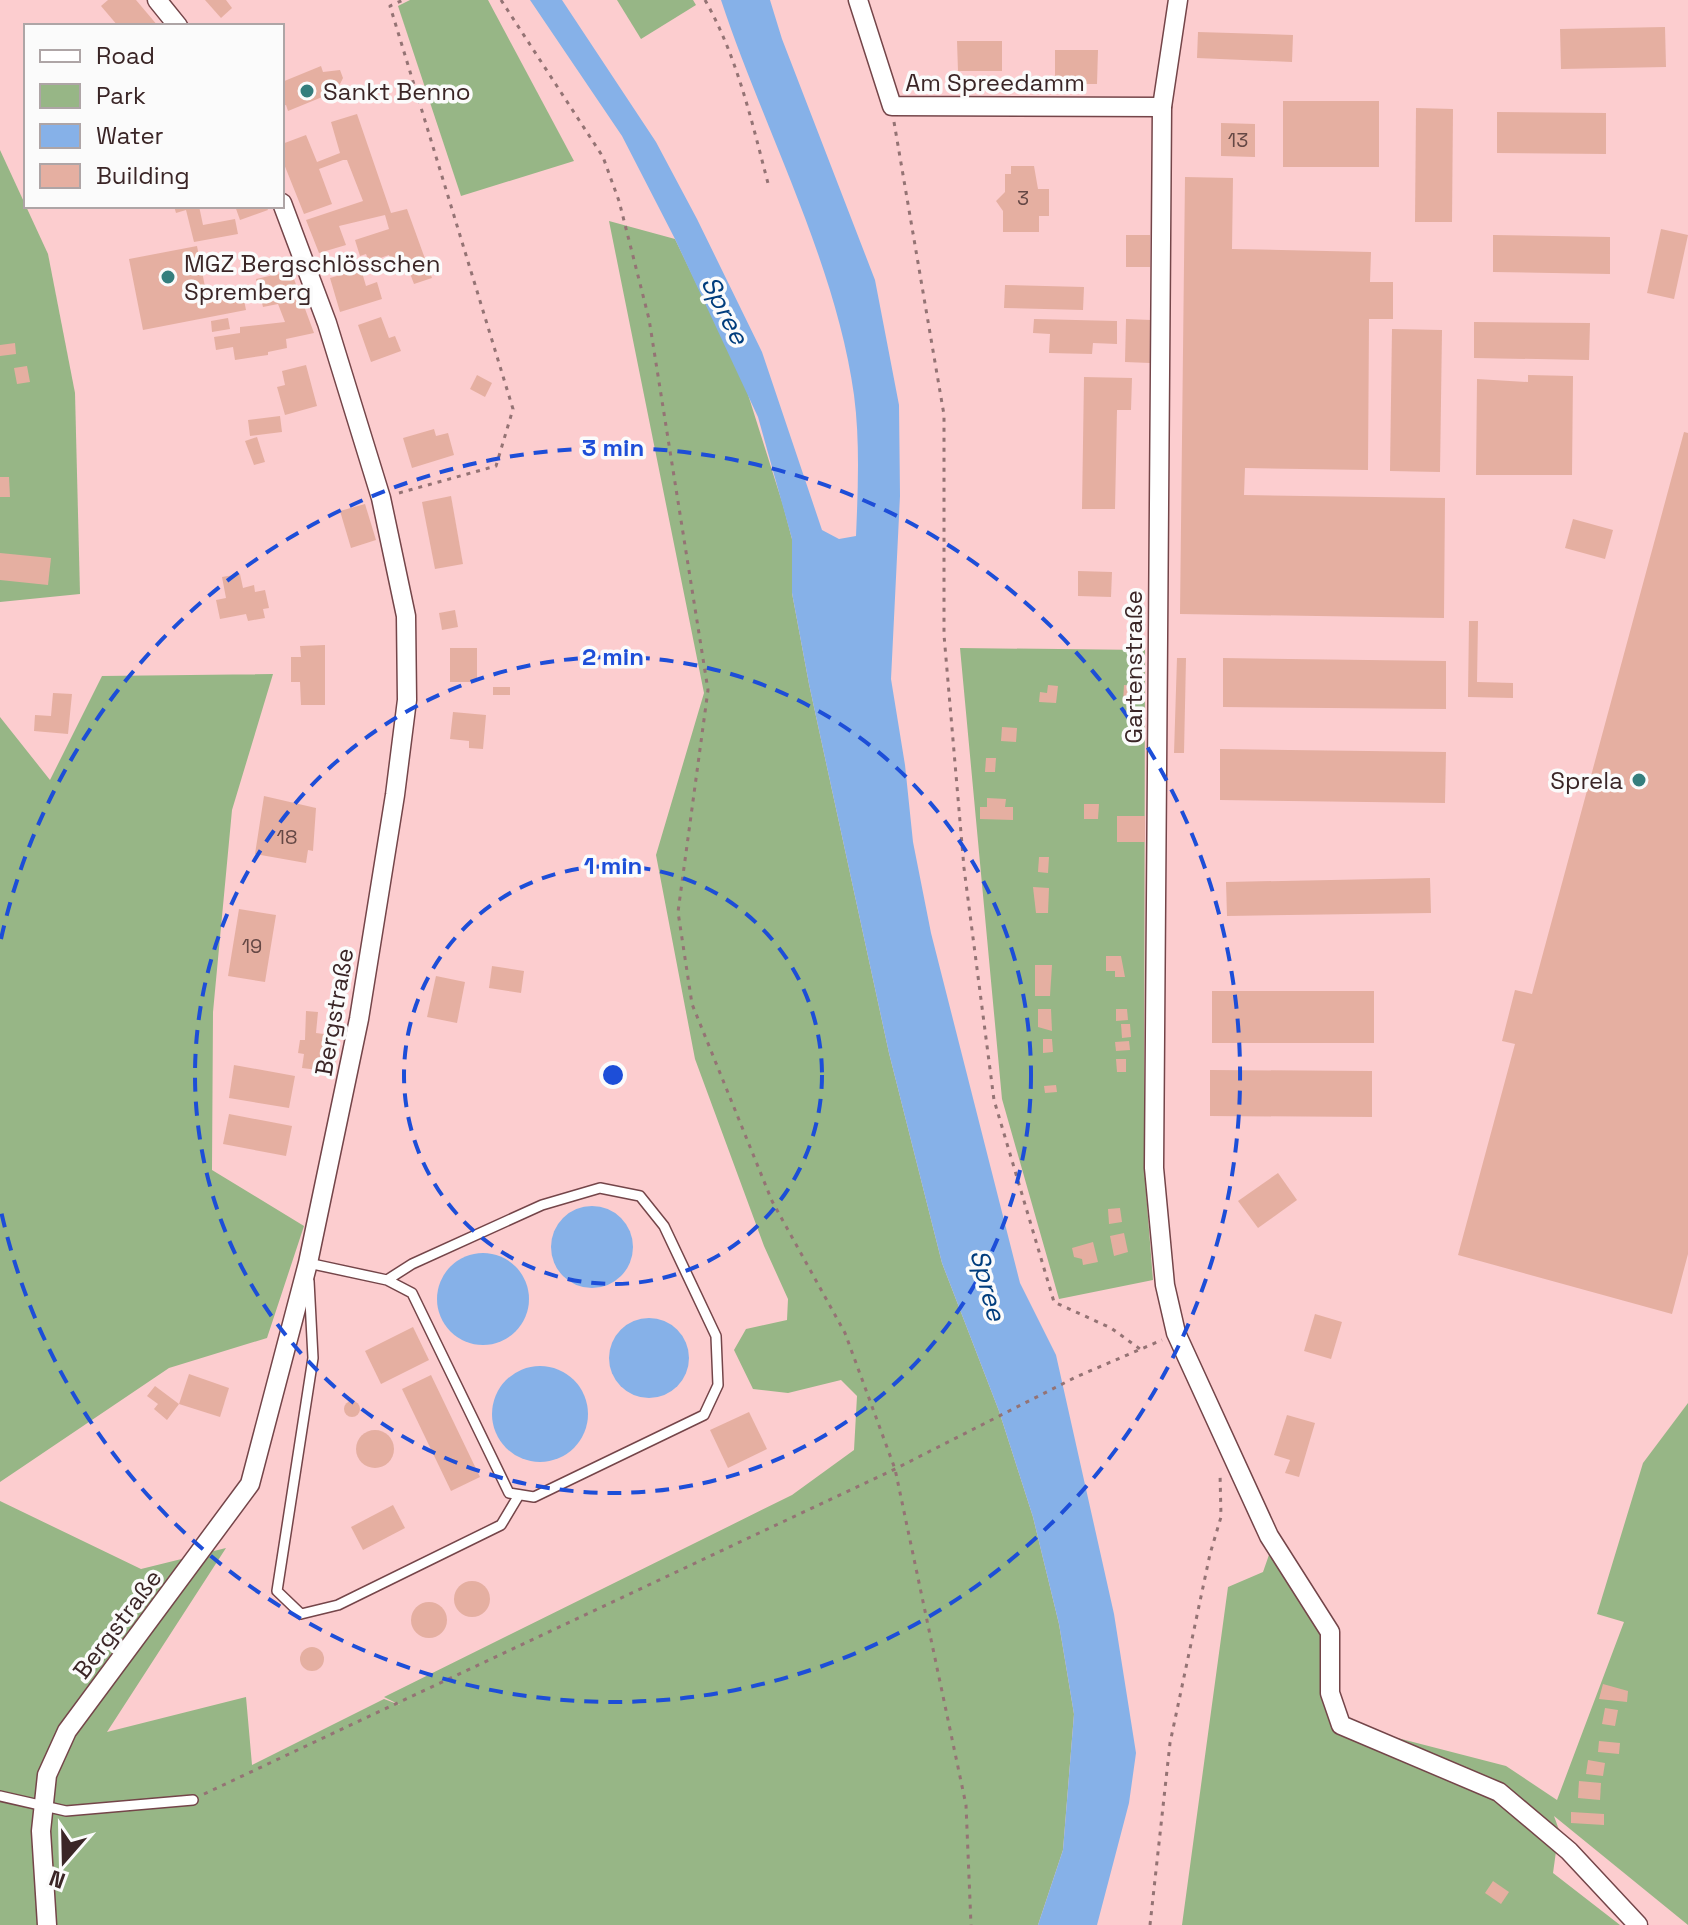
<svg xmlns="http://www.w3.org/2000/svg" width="1688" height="1925" font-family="'Space Grotesk',sans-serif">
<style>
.green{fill:#97b686}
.water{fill:#86b1e8}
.building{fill:#e5afa1}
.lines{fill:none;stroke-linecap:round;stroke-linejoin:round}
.lane-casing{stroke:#744549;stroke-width:12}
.street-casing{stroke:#744549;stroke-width:21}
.path{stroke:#947374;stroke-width:3;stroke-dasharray:4 6;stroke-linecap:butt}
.lane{stroke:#fff;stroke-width:9}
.street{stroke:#fff;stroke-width:18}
.ring{fill:none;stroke:#1d4ed8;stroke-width:4;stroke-dasharray:14 10}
.poi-dot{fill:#357e7d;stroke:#fbfbfb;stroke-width:3}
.labels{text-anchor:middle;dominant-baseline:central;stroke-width:7;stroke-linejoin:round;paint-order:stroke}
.number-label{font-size:20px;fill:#654845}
.street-label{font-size:24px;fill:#3a2526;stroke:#fbfbfb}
.poi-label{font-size:24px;fill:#3a2526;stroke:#fbfbfb;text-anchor:start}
.water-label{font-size:26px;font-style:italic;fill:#003d7d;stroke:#fbfbfb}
.centre{fill:#1d4ed8;stroke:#fbfbfb;stroke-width:4}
.ring-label{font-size:24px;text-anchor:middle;font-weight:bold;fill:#1d4ed8;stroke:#fbfbfb;stroke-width:7;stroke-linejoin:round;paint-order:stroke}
</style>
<rect width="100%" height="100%" fill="#fccdcf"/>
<!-- green -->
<g class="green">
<polygon points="410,0 488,0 574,161 461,196 398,6"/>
<polygon points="617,0 693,0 696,5 641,39"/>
<polygon points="0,150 48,254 75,393 80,594 0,602"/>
<polygon points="609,221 675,239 745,385 783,505 792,539 792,593 809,684 889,1053 942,1263 999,1411 1033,1517 1059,1624 1074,1714 1063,1850 1038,1925 0,1925 0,1501 141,1569 226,1548 107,1732 246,1697 252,1765 384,1699 400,1705 384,1697 792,1495 854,1450 857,1396 841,1380 788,1393 753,1389 734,1350 746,1329 787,1320 788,1299 764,1246 695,1059 656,855 704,693"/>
<polygon points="960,648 1145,650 1144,1167 1153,1280 1059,1299 1002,1099"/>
<polygon points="273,674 232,810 213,1012 212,1170 304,1226 267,1338 169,1368 0,1482 0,717 50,780 102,676"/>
<polygon points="1688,1403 1688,1925 1554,1816 1559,1830 1553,1873 1620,1925 1182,1925 1228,1587 1263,1572 1277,1532 1337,1632 1334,1693 1351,1726 1506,1766 1557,1800 1624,1622 1597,1614 1643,1463"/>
</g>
<!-- water -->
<g class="water">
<path d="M530,0H562L656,142L697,219L762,352L822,530L839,539L856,536C858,489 860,441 854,395C836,263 763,127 721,0H770L782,39L875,280L899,405L900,496L891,679L905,765L913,842L931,933L1020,1283L1056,1355L1114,1614L1136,1753L1129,1803L1097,1925H1038L1063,1850L1074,1714L1059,1624L1033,1517L999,1411L942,1263L889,1053L809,684L792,593V539L758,417L675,239L622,136Z"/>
<circle cx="592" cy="1247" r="41"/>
<circle cx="483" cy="1299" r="46"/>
<circle cx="649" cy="1358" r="40"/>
<circle cx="540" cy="1414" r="48"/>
</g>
<!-- building -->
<g class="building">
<polygon points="108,0 136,0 158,26 118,26 101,6"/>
<polygon points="205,0 226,0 232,8 221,18"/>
<polygon points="1665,27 1666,67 1561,69 1560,29"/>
<polygon points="1198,32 1293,35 1292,62 1197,58"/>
<polygon points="957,41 1002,41 1002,71 958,71"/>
<polygon points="1055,50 1098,50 1097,84 1055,84"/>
<polygon points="321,66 323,72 340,70 343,78 340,84 330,88 332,93 288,111 286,105 282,106 282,82"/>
<rect x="1283" y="101" width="96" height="66"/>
<polygon points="1416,108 1453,109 1452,222 1415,222"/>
<polygon points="1497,112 1606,113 1606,154 1497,153"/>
<polygon points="357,114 391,213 407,209 432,278 414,284 404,258 391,262 389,255 369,262 366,254 360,256 355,240 389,229 385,215 339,226 346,245 319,253 306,220 363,201 347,160 343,160 319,169 332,204 304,214 282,159 282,144 306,135 317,162 340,153 331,122"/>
<polygon points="1221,123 1255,124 1255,157 1221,156"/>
<polygon points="1011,166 1034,166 1038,189 1049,189 1049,216 1039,216 1039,232 1003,232 1003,211 996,201 1005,192 1005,174 1011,174"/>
<polygon points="1185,177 1233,178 1232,249 1371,252 1370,282 1393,282 1393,319 1369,319 1368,470 1245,468 1244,495 1445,498 1444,618 1180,614"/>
<polygon points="174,206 199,206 203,225 235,219 238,234 194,242 186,210 176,213"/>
<polygon points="235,206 266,206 268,210 240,220"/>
<polygon points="1661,229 1688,235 1674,299 1647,293"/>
<rect x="1126" y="235" width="24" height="32"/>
<polygon points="1493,235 1610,237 1610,274 1493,272"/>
<polygon points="197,246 208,302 243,295 246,310 143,330 129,259"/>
<polygon points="361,269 366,286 377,282 382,299 340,312 330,278"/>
<polygon points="291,271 314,333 286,339 287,348 268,352 268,355 235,360 233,347 216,350 214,337 240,333 240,327 285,322 278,304 263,307 256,279"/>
<polygon points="1005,285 1084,287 1083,310 1004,308"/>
<polygon points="381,317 389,338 395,336 401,351 371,362 358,325"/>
<polygon points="228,318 230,329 212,332 211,321"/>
<polygon points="1034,319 1117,321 1117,344 1093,343 1092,354 1049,353 1050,334 1033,333"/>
<polygon points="1126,319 1151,320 1150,363 1125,362"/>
<polygon points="1474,322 1590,323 1589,360 1474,358"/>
<polygon points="1392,329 1442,330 1440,472 1390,471"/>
<polygon points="15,343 16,354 0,356 0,345"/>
<polygon points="306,365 317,406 285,415 277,387 285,385 282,371"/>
<polygon points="27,366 30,382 17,384 14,368"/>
<polygon points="477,375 492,383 485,397 470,389"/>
<polygon points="1528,375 1573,376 1572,475 1476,475 1477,379 1528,382"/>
<polygon points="1084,377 1132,378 1131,410 1117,410 1115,509 1082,509"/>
<polygon points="280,416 282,432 250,436 248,420"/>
<polygon points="434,429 436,436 448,433 454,455 412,468 403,438"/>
<polygon points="1684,432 1688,433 1688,1254 1672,1314 1458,1255 1515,1044 1502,1041 1515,990 1532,994"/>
<polygon points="257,437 265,462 254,465 245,441"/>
<polygon points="0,477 9,477 10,497 0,497"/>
<polygon points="451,496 463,564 435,569 422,502"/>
<polygon points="365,504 376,540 351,548 340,511"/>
<polygon points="1573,519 1613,530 1605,559 1565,548"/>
<polygon points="0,553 51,558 48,585 0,580"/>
<polygon points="1078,571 1112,572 1111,597 1078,596"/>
<polygon points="240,574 243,588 254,585 255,592 265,590 269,608 263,609 265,618 248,621 246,614 220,619 216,600 226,598 222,577"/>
<polygon points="455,610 458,627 442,630 439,613"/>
<polygon points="1469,621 1478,621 1477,682 1513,683 1513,698 1468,697"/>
<polygon points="325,645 325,705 301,705 300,682 291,682 291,657 301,657 300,646"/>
<rect x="450" y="648" width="27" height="34"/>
<polygon points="1130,657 1144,657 1143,674 1129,674"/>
<polygon points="1177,658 1186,658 1184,753 1174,753"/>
<polygon points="1223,658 1446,661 1446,709 1223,707"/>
<polygon points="1048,685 1058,686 1056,703 1039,702 1040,692 1047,693"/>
<polygon points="1124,685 1138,686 1138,703 1123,702"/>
<rect x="493" y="687" width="17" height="8"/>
<polygon points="53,693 72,694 68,734 34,731 35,715 51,716"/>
<polygon points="453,712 486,715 483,749 469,748 469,741 450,739"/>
<polygon points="1002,727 1017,728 1016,742 1001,741"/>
<polygon points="1220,749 1446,752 1445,803 1220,800"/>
<polygon points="986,758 996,758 995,772 985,772"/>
<polygon points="264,796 316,808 313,851 308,850 306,863 255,854"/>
<polygon points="987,798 1006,799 1005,807 1013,807 1013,820 980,819 980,807 987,807"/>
<polygon points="1084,804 1099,804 1098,819 1084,819"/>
<rect x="1117" y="816" width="28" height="26"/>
<polygon points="1039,857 1049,857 1048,873 1038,872"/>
<polygon points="1430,878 1431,913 1227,916 1226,882"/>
<polygon points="1033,887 1049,888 1048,913 1036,913"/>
<polygon points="239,909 276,915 265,982 228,976"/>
<polygon points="1106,956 1121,956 1125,977 1115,977 1115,971 1106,971"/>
<polygon points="1035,965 1052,965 1050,996 1035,996"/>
<polygon points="492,966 524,971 521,993 489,988"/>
<polygon points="436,976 465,982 457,1023 427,1017"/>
<rect x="1212" y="991" width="162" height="52"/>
<polygon points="1038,1009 1051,1009 1052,1031 1038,1027"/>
<polygon points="1116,1009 1127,1009 1128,1020 1116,1021"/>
<polygon points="306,1011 318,1012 316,1033 324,1034 323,1040 338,1042 334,1072 302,1068 304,1054 298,1053 300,1040 305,1040"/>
<polygon points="1121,1024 1130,1024 1131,1037 1122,1038"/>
<polygon points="1043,1039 1052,1039 1053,1052 1043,1053"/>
<polygon points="1129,1041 1130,1050 1116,1051 1115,1042"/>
<polygon points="1116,1059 1126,1059 1126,1072 1117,1072"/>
<polygon points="234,1065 295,1076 289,1108 229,1098"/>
<polygon points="1210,1070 1372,1071 1372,1117 1210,1116"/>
<polygon points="1056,1085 1057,1092 1045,1093 1044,1086"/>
<polygon points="229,1114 292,1126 286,1156 223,1144"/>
<polygon points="1278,1173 1297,1200 1258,1228 1238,1201"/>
<polygon points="1120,1208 1122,1222 1109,1224 1108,1209"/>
<polygon points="1124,1233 1128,1252 1114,1256 1110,1236"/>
<polygon points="1093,1242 1098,1262 1083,1265 1082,1259 1074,1257 1072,1248"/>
<polygon points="1315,1314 1342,1322 1331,1359 1304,1351"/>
<polygon points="413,1327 429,1360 381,1384 365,1351"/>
<polygon points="189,1374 229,1388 220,1417 179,1404"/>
<polygon points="431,1375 480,1477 451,1491 402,1389"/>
<polygon points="155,1386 179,1404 167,1420 154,1409 158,1404 147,1396"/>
<circle cx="352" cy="1409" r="8"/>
<polygon points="749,1412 767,1449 728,1468 710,1430"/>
<polygon points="1287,1415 1315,1423 1299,1477 1285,1473 1290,1460 1274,1455"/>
<circle cx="375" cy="1449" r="19"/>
<polygon points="393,1505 405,1528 363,1550 351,1527"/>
<circle cx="472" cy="1599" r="18"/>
<circle cx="429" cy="1620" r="18"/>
<circle cx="312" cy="1659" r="12"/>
<polygon points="1603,1684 1628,1691 1627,1702 1599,1699"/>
<polygon points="1605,1708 1618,1710 1615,1726 1602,1724"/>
<polygon points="1599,1741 1620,1743 1619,1754 1598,1752"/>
<polygon points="1588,1760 1605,1763 1603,1776 1586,1774"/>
<polygon points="1579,1781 1601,1783 1600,1800 1578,1798"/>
<polygon points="1571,1812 1604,1814 1604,1825 1571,1823"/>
<polygon points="1493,1881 1509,1892 1501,1904 1485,1893"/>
</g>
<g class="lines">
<!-- lane casing -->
<g class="lane-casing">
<g id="lane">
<polyline points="308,1263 387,1280 412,1293 509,1493 534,1497 704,1415 718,1385 716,1336 664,1226 640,1196 600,1188 542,1205 412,1264 387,1280"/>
<polyline points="309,1281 313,1358 277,1591 301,1614 338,1605 501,1525 519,1495"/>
<polyline points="0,1796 66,1811 193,1800"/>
</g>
</g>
<!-- street casing -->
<g class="street-casing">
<g id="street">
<polyline points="157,0 178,26"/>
<polyline points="858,0 892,106 1162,107"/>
<polyline points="1178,0 1162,107 1154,1168 1165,1285 1176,1333 1269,1536 1330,1632 1330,1693 1341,1725 1499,1792 1569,1851 1638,1925"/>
<polyline points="47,1925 41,1831 47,1775 67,1731 250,1484 308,1263 359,1019 395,795 407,700 406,616 381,498 327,323 282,203"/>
</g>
</g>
<!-- path -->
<g class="path">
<polyline points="501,0 603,157 619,201 649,319 708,690 678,912 692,1004 772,1201 845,1333 895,1469 966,1805 971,1925"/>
<path d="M705,0C738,58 752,123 769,187"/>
<polyline points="894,122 944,415 944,635 964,868 994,1100 1054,1302 1111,1328 1140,1349"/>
<polyline points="399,493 496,466 513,409 390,6 403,0"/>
<polyline points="204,1794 891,1471 1076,1377 1162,1340"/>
<polyline points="1150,1925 1170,1743 1210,1554 1221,1517 1220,1472"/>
</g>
<!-- lane -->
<use href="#lane" class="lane"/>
<!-- street -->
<use href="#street" class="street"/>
</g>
<!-- distance rings -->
<g class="ring">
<circle cx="613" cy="1075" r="209"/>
<circle cx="613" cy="1075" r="418"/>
<path d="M1 939A627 627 0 1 1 1 1211"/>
</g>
<!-- markers -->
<g class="poi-dot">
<circle cx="307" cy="91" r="8"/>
<circle cx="168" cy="277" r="8"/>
<circle cx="1639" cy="780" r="8"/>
</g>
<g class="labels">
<!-- number labels -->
<g class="number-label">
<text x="1238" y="140">13</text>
<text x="1023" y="198">3</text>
<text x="287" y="837">18</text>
<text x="252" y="946">19</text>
</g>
<!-- street labels -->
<g class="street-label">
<text x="995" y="82">Am Spreedamm</text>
<text transform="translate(1133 667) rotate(-90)">Gartenstraße</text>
<text transform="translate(334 1012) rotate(-80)">Bergstraße</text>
<text transform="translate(117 1624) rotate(-53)">Bergstraße</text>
</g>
<!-- poi labels -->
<g class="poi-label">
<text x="323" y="91">Sankt Benno</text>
<text x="184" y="263">MGZ Bergschlösschen<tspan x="184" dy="28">Spremberg</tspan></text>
<text x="1623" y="780" text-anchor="end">Sprela</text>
</g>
<!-- water labels -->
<g class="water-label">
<text transform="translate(725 310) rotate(63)">Spree</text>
<text transform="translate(988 1285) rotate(75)">Spree</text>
</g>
</g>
<circle cx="613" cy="1075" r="12" class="centre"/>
<g class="ring-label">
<text x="613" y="456">3 min</text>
<text x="613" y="665">2 min</text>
<text x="613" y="874">1 min</text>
</g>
<!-- legend -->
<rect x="24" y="24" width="260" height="184" fill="#fbfbfb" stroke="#aea5a6" stroke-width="2"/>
<rect x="40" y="50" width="40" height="12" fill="#ffffff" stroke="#aea5a6" stroke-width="2"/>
<text x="96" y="64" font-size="24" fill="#3a2526">Road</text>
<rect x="40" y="84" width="40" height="24" fill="#97b686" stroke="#aea5a6" stroke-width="2"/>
<text x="96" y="104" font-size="24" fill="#3a2526">Park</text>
<rect x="40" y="124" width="40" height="24" fill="#86b1e8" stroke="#aea5a6" stroke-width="2"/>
<text x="96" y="144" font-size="24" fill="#3a2526">Water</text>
<rect x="40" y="164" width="40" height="24" fill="#e5afa1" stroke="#aea5a6" stroke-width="2"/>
<text x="96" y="184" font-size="24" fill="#3a2526">Building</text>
<!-- north arrow -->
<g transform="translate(64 1861) rotate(200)" stroke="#fbfbfb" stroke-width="6" paint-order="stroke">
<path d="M0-6L14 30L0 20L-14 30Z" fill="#3a2526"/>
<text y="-12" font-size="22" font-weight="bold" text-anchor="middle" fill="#3a2526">N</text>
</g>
</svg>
